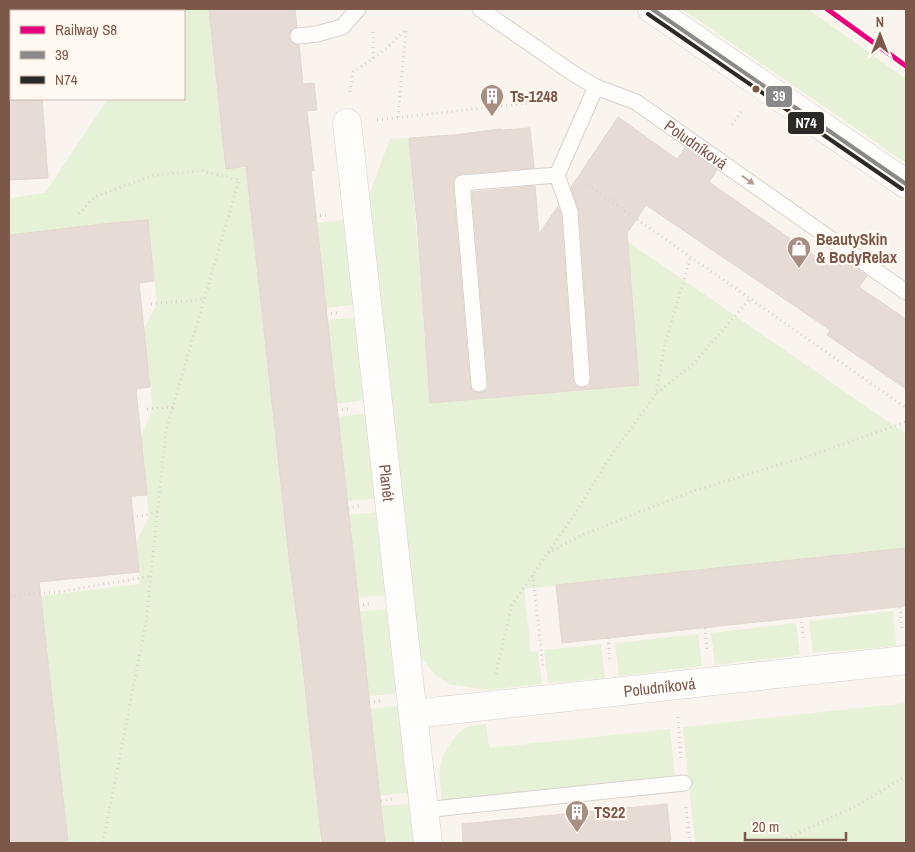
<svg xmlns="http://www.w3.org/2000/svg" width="915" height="852" font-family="'Archivo Narrow',sans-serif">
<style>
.green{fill:#e7f1d7}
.building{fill:#e6dcd5;stroke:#e3d7cf}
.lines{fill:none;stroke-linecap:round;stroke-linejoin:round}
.service-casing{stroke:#d9d1cc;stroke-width:17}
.minor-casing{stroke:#d9d1cc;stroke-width:29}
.secondary-casing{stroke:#d9cfc9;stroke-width:29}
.path{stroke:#dcd2ce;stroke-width:3;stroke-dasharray:1 4;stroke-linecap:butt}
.service{stroke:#fefdfc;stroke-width:15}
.minor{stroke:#fefdfc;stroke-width:28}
.secondary{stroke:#fefdfc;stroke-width:28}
.bus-1-casing{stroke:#fff9f1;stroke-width:8}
.bus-2-casing{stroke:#fff9f1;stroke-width:8}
.bus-1{stroke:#898989;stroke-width:4}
.bus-2{stroke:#2b2a29;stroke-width:4}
.rail-1-casing{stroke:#fff9f1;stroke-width:9}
.rail-1{stroke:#e5007d;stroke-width:5}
.oneway{fill:#b09a91}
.bus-dot{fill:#7c584a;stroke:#fff9f1;stroke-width:2}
.labels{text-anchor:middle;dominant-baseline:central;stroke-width:4.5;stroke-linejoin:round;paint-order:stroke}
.poi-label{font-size:16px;font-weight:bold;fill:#7c584a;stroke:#fff9f1;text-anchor:start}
.street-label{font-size:16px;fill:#7c584a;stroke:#fff9f1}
.line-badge{stroke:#fff9f1;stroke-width:2}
.badge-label{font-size:14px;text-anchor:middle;font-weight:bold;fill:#fff}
</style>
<rect width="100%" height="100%" fill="#f9f4ee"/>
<!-- green -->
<g class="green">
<polygon points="168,9 222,9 233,16 235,31 211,34 226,168 249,165 247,177 290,558 302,658 322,843 68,843 40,596 140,584 136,542 149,517 141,435 153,410 144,328 157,304 148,220 9,235 9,198 45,193 108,99 184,99 184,11 167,11"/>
<polygon points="682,9 808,9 906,79 906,163"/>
<polygon points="409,138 430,403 639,385 627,241 906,434 906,548 524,589 531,652 538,651 542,684 487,690 449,684 435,675 420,656 366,203 390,139"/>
<polygon points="350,219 358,304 326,308 317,223"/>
<polygon points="360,317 370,399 337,404 327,320"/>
<polygon points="370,413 379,498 347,501 338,417"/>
<polygon points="381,512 390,594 358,598 349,515"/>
<polygon points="392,609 401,693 369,696 359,612"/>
<polygon points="893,611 896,646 813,653 809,621"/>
<polygon points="796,623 800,655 715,665 711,633"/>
<polygon points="698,634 702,666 619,676 615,643"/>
<polygon points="601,644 605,678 548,683 544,650"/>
<polygon points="906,703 906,843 695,843 683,727"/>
<polygon points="402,705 411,792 380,796 370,709"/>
<path d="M486,724L489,748L670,729L675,778L442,803C439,776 436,762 453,740C456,735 462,729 467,727C473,725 480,725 486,724Z"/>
<polygon points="413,804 418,843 385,843 381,806"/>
</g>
<!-- building -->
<g class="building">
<polygon points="209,9 295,9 297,27 293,28 290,32 289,37 291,42 294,44 299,45 303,84 314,83 317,110 307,111 314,171 311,170 385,843 322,843 302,658 289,557 246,166 226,169"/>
<polygon points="9,99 42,99 48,178 9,180"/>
<polygon points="618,117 677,159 685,148 717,170 709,182 828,265 836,254 867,276 859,287 906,319 906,389 827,335 830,330 646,205 627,233 639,385 430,403 417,222 409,138 454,135 501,129 501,130 530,128 534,168 461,174 456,176 453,179 453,184 470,385 472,390 475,392 479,393 485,391 488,388 488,383 472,192 535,186 539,234 558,206 561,214 573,380 574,384 578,387 583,388 587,387 590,384 591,378 579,211 571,187"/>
<polygon points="148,220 154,281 139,283 150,387 136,389 147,495 131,496 139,572 39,582 68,843 9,843 9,235 121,222"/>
<polygon points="906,548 906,606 562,643 556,585"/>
<polygon points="667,804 671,843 463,843 462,824"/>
</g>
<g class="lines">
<!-- service casing -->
<g class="service-casing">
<g id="service">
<path id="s1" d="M480,9L574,74L596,87L636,102L906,292"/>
<polyline points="9,26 11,26"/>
<polyline points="298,36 317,34 342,27 358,9"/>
<polyline points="557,175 570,212 582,379"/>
<polyline points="479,384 462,183 557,175 596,87"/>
<polyline points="424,810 684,783"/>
</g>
</g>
<!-- minor casing -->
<g class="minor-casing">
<g id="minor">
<path id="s2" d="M347,123L411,698L428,843"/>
<path id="s3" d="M413,714L906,660"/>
</g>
</g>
<!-- secondary casing -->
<g class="secondary-casing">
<polyline id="secondary" points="652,9 906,184"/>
</g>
<!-- path -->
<g class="path">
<polyline points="373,32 373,58"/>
<polyline points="350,92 353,72 386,49 406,29"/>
<polyline points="398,117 406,29"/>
<polyline points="377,120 536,102 553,89"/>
<polyline points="732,125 743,109"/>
<polyline points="588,185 906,408"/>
<polyline points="79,214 94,197 154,175 203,171 239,180 166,430 146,622 103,843"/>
<polyline points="315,216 327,215"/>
<polyline points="151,304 205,299"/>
<polyline points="326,314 337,313"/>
<polyline points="657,393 693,364 750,299"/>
<polyline points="147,409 173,407"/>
<polyline points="337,410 348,409"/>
<polyline points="348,508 359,506"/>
<polyline points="132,518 158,512"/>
<polyline points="548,553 582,535 693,491 815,454 906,422"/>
<polyline points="533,575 543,668"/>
<polyline points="9,596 59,592 151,576"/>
<polyline points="358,605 370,604"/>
<polyline points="900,607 902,630"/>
<polyline points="801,617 804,641"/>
<polyline points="705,628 707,651"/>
<polyline points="608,638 610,662"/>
<polyline points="496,674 512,605 576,512 612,454 656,394 665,344 691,256"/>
<polyline points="369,702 380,701"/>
<polyline points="678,717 681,758"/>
<polyline points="381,801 392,799"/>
<polyline points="686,807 690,843"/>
<polyline points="777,843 858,805 906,776"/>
</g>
<!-- service -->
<use href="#service" class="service"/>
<!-- minor -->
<use href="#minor" class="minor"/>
<!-- secondary -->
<use href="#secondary" class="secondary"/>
<!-- bus-1 casing -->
<g class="bus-1-casing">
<polyline id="bus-1" points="652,9 906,184"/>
</g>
<!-- bus-2 casing -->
<g class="bus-2-casing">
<polyline id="bus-2" points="648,14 902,189"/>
</g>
<!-- bus-1 -->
<use href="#bus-1" class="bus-1"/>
<!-- bus-2 -->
<use href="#bus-2" class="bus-2"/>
<!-- rail-1 casing -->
<g class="rail-1-casing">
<polyline id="rail-1" points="827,9 906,66"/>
</g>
<!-- rail-1 -->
<use href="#rail-1" class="rail-1"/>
</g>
<!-- one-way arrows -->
<defs><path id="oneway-solid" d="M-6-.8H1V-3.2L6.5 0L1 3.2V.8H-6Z" transform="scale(1.25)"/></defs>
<use class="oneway" href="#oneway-solid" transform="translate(748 180) rotate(35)"/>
<!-- icons -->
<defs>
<g id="building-pin" transform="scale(1.25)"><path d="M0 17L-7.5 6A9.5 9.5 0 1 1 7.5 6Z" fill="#a88f83" stroke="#fff9f1"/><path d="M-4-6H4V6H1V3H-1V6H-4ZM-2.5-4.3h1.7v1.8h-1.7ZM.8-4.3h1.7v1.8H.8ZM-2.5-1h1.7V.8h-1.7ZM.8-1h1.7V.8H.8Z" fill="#fff"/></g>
<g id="shop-pin" transform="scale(1.25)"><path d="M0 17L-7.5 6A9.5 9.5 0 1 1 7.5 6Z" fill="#a88f83" stroke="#fff9f1"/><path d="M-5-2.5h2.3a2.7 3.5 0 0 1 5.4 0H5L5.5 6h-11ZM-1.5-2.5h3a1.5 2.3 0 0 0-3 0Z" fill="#fff"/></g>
</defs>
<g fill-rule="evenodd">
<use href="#building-pin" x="492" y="96"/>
<use href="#shop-pin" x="799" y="248"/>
<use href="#building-pin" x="577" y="812"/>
</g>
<!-- markers -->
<circle class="bus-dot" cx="756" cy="89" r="4.5"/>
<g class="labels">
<!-- poi labels -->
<g class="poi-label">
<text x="510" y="96">Ts-1248</text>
<text x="816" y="239">BeautySkin<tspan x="816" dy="18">&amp; BodyRelax</tspan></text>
<text x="594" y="812">TS22</text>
</g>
<!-- street labels -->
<g class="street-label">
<text stroke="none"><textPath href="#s1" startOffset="256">Poludníková</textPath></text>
<text stroke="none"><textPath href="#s2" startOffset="362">Planét</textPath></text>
<text stroke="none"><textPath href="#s3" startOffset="248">Poludníková</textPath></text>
</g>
</g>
<g class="line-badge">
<rect x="765" y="85" width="28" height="23" rx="5" fill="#898989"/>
<rect x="787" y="111" width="38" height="24" rx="5" fill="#2b2a29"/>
</g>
<g class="badge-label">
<text x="779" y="101">39</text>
<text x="806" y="128">N74</text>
</g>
<!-- border -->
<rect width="915" height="852" fill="none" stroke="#7c584a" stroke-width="20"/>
<!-- legend -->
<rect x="10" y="10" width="175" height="90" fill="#fff9f1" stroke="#cbb9ae"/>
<rect x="20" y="26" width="25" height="8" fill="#e5007d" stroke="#cbb9ae"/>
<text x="55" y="35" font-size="15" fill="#7c584a">Railway S8</text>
<rect x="20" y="51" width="25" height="8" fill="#898989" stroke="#cbb9ae"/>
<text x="55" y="60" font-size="15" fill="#7c584a">39</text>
<rect x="20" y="76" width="25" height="8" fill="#2b2a29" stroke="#cbb9ae"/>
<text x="55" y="85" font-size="15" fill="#7c584a">N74</text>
<!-- north arrow -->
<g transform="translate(880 35)" stroke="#fff9f1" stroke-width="4" paint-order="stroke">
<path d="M0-4L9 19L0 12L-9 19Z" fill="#7c584a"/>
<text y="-8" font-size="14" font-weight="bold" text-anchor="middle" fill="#7c584a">N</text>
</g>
<!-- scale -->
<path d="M745 832v8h101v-8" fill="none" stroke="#7c584a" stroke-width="2.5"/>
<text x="752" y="832" font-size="15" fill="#7c584a" stroke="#fff9f1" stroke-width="4" paint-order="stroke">20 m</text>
</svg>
